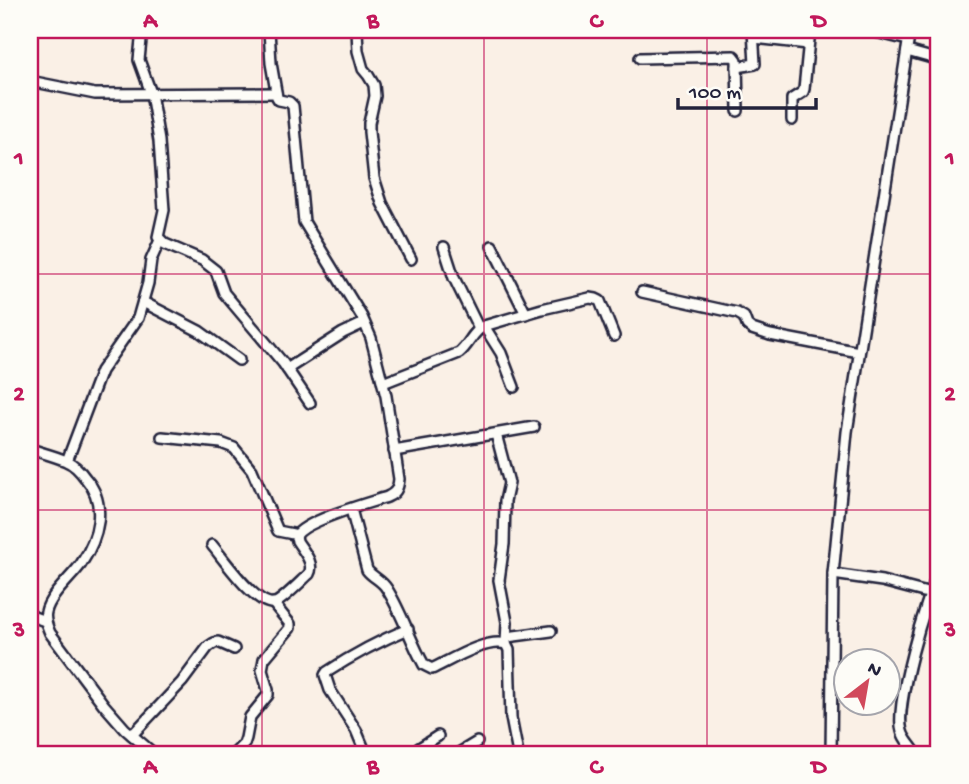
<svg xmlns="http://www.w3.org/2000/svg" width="969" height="784" font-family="'Gochi Hand',sans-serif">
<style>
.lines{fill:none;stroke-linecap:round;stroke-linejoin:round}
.minor-casing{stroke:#22223b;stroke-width:14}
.minor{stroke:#fdfcf7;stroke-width:9}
.grid{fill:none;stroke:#c2185b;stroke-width:2;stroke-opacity:0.55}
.neatline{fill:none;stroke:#c2185b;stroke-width:2.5}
.grid-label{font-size:23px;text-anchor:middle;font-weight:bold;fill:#c2185b}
</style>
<rect width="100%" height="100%" fill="#faf0e6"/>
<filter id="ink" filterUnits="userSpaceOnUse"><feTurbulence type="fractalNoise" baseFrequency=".0143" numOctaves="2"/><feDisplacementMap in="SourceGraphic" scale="14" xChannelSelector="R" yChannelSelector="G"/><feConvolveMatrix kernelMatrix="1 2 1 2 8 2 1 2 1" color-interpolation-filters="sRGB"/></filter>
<g filter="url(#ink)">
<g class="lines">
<!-- minor casing -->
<g class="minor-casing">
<g id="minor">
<polyline points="142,30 139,60 151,93 159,141 164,210 158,237 165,244 202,260 216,271 224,293 283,363 310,403"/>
<polyline points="357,30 358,51 363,69 368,75 374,85 375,96 369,123 369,132 374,178 382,203 411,259"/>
<polyline points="867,30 908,40"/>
<polyline points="754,38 808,44"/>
<polyline points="907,51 939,60"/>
<polyline points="640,58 734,56 737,60 738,111"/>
<polyline points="737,67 755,64 753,30"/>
<polyline points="35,82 95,94 276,93"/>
<polyline points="792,120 792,99 803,92 804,89 810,30"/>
<polyline points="492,246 526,314"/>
<polyline points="444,247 454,278 479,329"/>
<polyline points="642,292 737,313 744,317 747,325 752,329 770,335 859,352"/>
<polyline points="143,302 199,331 239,360"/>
<polyline points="484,326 501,353 514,387"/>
<polyline points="287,369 343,333 364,323"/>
<path d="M383,383L459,353C469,345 473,331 484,326L542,309L590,298L596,299L600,301L614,336"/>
<polyline points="496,434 509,483 505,501 504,544 499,580 507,622 506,644"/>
<polyline points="162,437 221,443 234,448 252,470 278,531 293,534 296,536"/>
<path d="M30,449C42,453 55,456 66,461C74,464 81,472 86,479C108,504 98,539 81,564C72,577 49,596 46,612C44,619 47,626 50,633L104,705L125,729L154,754"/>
<polyline points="394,451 534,427"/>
<polyline points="67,461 101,371 138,318 148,283 151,260 160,240"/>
<path d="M351,509L367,570C373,578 382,580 387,589C402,613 410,640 424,665L432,669C451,660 486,638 506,644L509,650L511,718L518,754"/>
<path d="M212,545C223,558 257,608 275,603C283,600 302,580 309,574C315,563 303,551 297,541L296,536C304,521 368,503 387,497C396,493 398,489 399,479L386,396L371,338L362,317L304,222L293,106L289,102L279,100L277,97L271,63L269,30"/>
<polyline points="833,574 882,581 931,594"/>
<polyline points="30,614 34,617 45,621"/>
<polyline points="507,637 551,631"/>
<polyline points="132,735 182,682 208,647 214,643 218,642 234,649"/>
<polyline points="234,754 244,744 246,738 250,717 268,695 268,690 262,670 264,659 290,628 290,624 273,603"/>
<path d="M366,754L356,730L330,690L325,675L327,672C353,655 379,641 408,629"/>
<polyline points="410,754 438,736"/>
<polyline points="457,754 477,742"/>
<polyline points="831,754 833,574 847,432 910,30"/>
<path d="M916,754C912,746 904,740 902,731C894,707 926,597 939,573"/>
</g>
</g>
<!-- minor -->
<use href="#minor" class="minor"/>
</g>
</g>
<!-- grid -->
<path class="grid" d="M262,30V754M484,30V754M707,30V754M30,274H939M30,510H939"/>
<!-- margin -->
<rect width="969" height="784" fill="none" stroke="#fdfcf7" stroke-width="77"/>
<!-- north arrow -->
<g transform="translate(867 682) rotate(31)"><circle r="33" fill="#fdfcf7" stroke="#a5a5ac" stroke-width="2"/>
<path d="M0-5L12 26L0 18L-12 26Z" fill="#d1495b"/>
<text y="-10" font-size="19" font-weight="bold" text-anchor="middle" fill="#22223b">N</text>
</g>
<!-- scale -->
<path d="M678 98v10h138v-10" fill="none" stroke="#22223b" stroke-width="3.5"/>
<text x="689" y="98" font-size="21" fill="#22223b" stroke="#fdfcf7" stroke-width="5" paint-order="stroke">100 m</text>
<rect x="38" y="38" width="892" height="708" class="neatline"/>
<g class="grid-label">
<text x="150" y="27">A</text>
<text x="373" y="27">B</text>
<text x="596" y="27">C</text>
<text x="819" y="27">D</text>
<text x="19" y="164">1</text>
<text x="950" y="164">1</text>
<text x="19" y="400">2</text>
<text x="950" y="400">2</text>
<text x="19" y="636">3</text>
<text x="950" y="636">3</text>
<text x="150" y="773">A</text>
<text x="373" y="773">B</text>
<text x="596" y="773">C</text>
<text x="819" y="773">D</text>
</g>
</svg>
